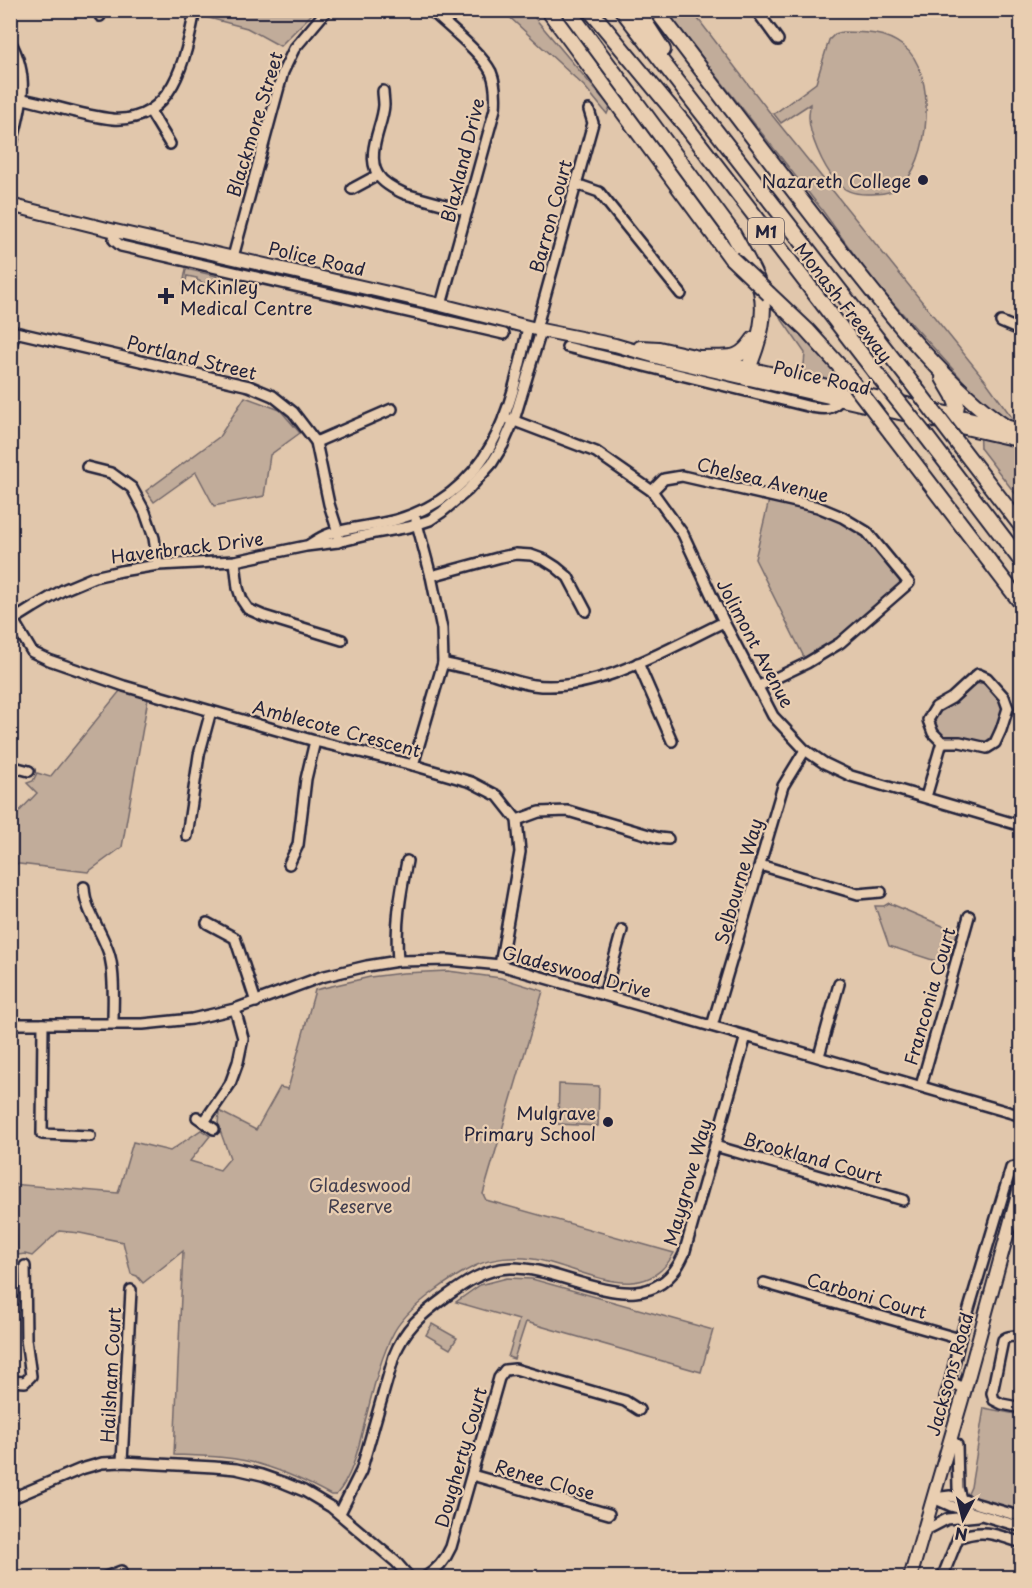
<svg xmlns="http://www.w3.org/2000/svg" width="1032" height="1588" font-family="'Playpen Sans',sans-serif">
<style>
.green{fill:#c1ac9a;stroke:#72676a;stroke-width:1.5}
.lines{fill:none;stroke-linecap:round;stroke-linejoin:round}
.minor-casing{stroke:#22223b;stroke-width:14}
.major-casing{stroke:#22223b;stroke-width:16}
.highway-casing{stroke:#22223b;stroke-width:18}
.minor{stroke:#e9ceb1;stroke-width:9}
.major{stroke:#e9ceb1;stroke-width:12}
.highway{stroke:#e9ceb1;stroke-width:14}
.highway-bridge-casing{stroke:#22223b;stroke-width:18;stroke-linecap:butt}
.highway-bridge{stroke:#e9ceb1;stroke-width:14}
.poi-dot{fill:#22223b;stroke:#e9ceb1;stroke-width:2}
.labels{text-anchor:middle;dominant-baseline:central;stroke-width:4.5;stroke-linejoin:round;paint-order:stroke}
.shield{fill:#e9ceb1;stroke:#5e565e;stroke-width:1.5}
.shield-label{font-size:16px;font-weight:bold;fill:#22223b}
.street-label{font-size:18px;fill:#22223b;stroke:#e9ceb1}
.poi-label{font-size:18px;fill:#22223b;stroke:#e9ceb1;text-anchor:end}
.park-label{font-size:18px;fill:#423e4e;stroke:#e9ceb1}
</style>
<rect width="100%" height="100%" fill="#e1c7ac"/>
<filter id="ink" filterUnits="userSpaceOnUse"><feTurbulence type="fractalNoise" baseFrequency=".0167" numOctaves="2"/><feDisplacementMap in="SourceGraphic" scale="12" xChannelSelector="R" yChannelSelector="G"/><feConvolveMatrix kernelMatrix="1 2 1 2 8 2 1 2 1" color-interpolation-filters="sRGB"/></filter>
<g filter="url(#ink)">
<!-- green -->
<g class="green">
<polygon points="205,11 205,10 315,11 280,46 247,28 205,17"/>
<polygon points="503,11 529,11 610,107 607,114 585,87"/>
<polygon points="666,11 692,11 771,114 985,380 1021,430 1021,501 980,448 978,397 874,282 822,210"/>
<path d="M842,32C864,32 885,32 903,46C938,71 931,165 898,188C888,194 878,194 867,194C853,194 844,191 835,180C823,166 809,135 809,117C809,113 810,108 810,104L781,123L774,114L816,83L829,40L835,34Z"/>
<polygon points="186,269 217,276 214,283 203,283 197,280 197,278 187,276 185,285 183,285"/>
<polygon points="785,314 846,384 800,371 804,365 805,353 780,317"/>
<polygon points="245,397 280,410 300,433 270,455 264,496 214,506 196,472 154,502 146,491 219,437"/>
<polygon points="770,496 818,507 867,532 909,583 807,663 755,559"/>
<polygon points="982,683 991,687 1003,705 998,728 986,743 948,739 938,736 933,725 935,716 939,711 956,701 972,685"/>
<polygon points="124,686 149,693 122,847 88,872 11,863 11,820 37,793 27,783 33,781 37,773 50,777"/>
<polygon points="889,903 957,932 948,965 889,946 875,906 884,906"/>
<path d="M448,971L501,978L543,991L483,1194L486,1200L674,1253C643,1311 580,1266 533,1259C514,1256 492,1258 475,1266C450,1278 407,1308 394,1332C378,1362 371,1400 362,1433C357,1454 351,1478 336,1495H331C309,1483 286,1472 262,1465C234,1456 203,1456 174,1455L183,1251L143,1283L137,1276L131,1274L123,1242L80,1233L59,1231L32,1256L25,1254L18,1255L16,1229L11,1228V1184L118,1193L133,1142L170,1151L201,1130L210,1136L190,1161L220,1170L230,1158L218,1125L219,1111L256,1130L280,1087L288,1089L315,990L370,977L403,973Z"/>
<polygon points="559,1084 599,1086 598,1126 558,1124"/>
<polygon points="507,1278 532,1279 713,1330 701,1372 526,1322 514,1359 508,1357 519,1320 456,1302 480,1285"/>
<polygon points="432,1324 457,1338 450,1349 426,1335"/>
<polygon points="984,1408 1021,1415 1021,1515 967,1496 971,1487"/>
</g>
<g class="lines">
<!-- minor casing -->
<g class="minor-casing">
<g id="minor">
<path d="M431,10C447,26 481,52 491,72C496,84 496,97 495,109L441,305"/>
<polyline points="756,10 778,40"/>
<polyline points="100,16 101,10"/>
<path d="M10,41C32,80 20,111 10,151"/>
<path d="M383,91C383,95 384,100 384,105C383,126 365,153 378,175C383,183 396,190 405,194L467,211"/>
<path d="M23,99C53,105 82,116 113,119C174,123 186,56 195,10"/>
<polyline points="150,111 170,144"/>
<polyline points="576,184 599,192 681,294"/>
<polyline points="352,189 378,175"/>
<polyline points="115,231 114,240 121,246 504,334"/>
<polyline points="233,257 283,72 294,49 327,10"/>
<polyline points="1001,322 1022,331"/>
<polyline points="536,329 593,123 589,110"/>
<polyline points="10,330 15,332 249,386 273,396 293,412 316,442 329,504 338,532 338,542"/>
<path d="M567,347L811,407C825,409 830,411 841,399"/>
<polyline points="10,350 15,332"/>
<polyline points="504,417 596,452 652,491 683,534 724,622 773,716 805,750 824,763 851,776 1022,826"/>
<polyline points="316,442 392,409"/>
<polyline points="87,467 111,473 132,488 145,512 154,538 158,565"/>
<polyline points="652,491 664,479 682,476 818,507 842,517 867,532 909,583 840,643 807,663 757,687"/>
<path d="M309,545C315,541 322,536 329,534C350,527 374,526 396,520C491,492 510,414 528,327"/>
<polyline points="235,561 238,588 242,600 248,609 264,616 342,640"/>
<polyline points="431,576 501,557 516,554 531,555 545,560 556,567 568,577 586,611"/>
<polyline points="13,620 32,652 49,660 124,686 211,711 315,741 413,765 471,782 498,796 517,820 520,852 500,965"/>
<polyline points="10,622 34,607 63,590 94,577 121,571 158,565 235,561 306,546 338,542 375,533 409,527 430,520 442,512 467,491 492,463 503,445 514,420 541,331"/>
<path d="M443,663C459,667 476,670 493,674C506,678 519,683 533,685C595,694 669,648 724,622"/>
<polyline points="638,663 672,741"/>
<polygon points="978,674 987,678 1004,697 1008,708 1001,730 995,743 987,748 960,742 942,742 933,733 928,720 936,707 952,698"/>
<polyline points="413,765 443,663 442,629 431,576 416,520"/>
<polyline points="10,766 29,771"/>
<polyline points="926,797 942,742"/>
<polyline points="517,820 539,812 568,811 659,838 668,839"/>
<polyline points="187,836 199,755 211,711"/>
<polyline points="289,864 298,845 306,779 315,741"/>
<polyline points="760,865 858,894 881,892"/>
<path d="M84,887C85,913 104,933 110,957C115,978 113,1002 113,1023"/>
<polyline points="207,923 235,938 256,1002"/>
<path d="M398,961C395,925 400,896 407,861"/>
<polyline points="604,995 622,930"/>
<polyline points="10,1024 143,1024 192,1019 235,1009 321,977 367,966 398,961 449,960 500,965 1022,1116"/>
<polyline points="43,1024 42,1134 90,1136"/>
<polyline points="712,1026 783,786 805,750"/>
<polyline points="819,1056 839,984"/>
<polyline points="921,1086 969,916"/>
<polyline points="197,1117 214,1129"/>
<polyline points="204,1122 230,1084 238,1062 243,1038 235,1009"/>
<polyline points="715,1146 903,1200"/>
<polyline points="764,1283 960,1339"/>
<path d="M1022,1338C1014,1336 1008,1335 1003,1340L992,1393L994,1400L1002,1404L1022,1408"/>
<polyline points="10,1381 25,1382 31,1376 26,1339 25,1266"/>
<polyline points="965,1389 950,1381 960,1339 1011,1168 1022,1165"/>
<polyline points="945,1397 950,1381"/>
<polyline points="950,1439 957,1445 958,1488 961,1499"/>
<polyline points="122,1462 131,1290"/>
<polyline points="472,1475 609,1514"/>
<polyline points="933,1498 951,1506 1022,1527"/>
<polyline points="933,1498 950,1496 1022,1517"/>
<polyline points="10,1499 81,1469 102,1463 122,1462 214,1467 236,1469 262,1475 282,1482 304,1491 331,1507 396,1562 410,1578"/>
<path d="M340,1513L361,1471L394,1356C405,1328 421,1315 444,1298C465,1283 484,1269 510,1268C568,1266 650,1332 684,1254L746,1036"/>
<polyline points="924,1531 947,1519 978,1516"/>
<polyline points="10,1573 12,1578"/>
<polyline points="103,1578 121,1571"/>
<path d="M424,1578C437,1570 445,1561 451,1547L499,1378L505,1370L515,1369L625,1401L639,1410"/>
<path d="M942,1578L958,1538C983,1528 997,1535 1022,1543"/>
</g>
</g>
<!-- major casing -->
<g class="major-casing">
<g id="major">
<polyline points="10,205 115,231 441,305 536,329 615,345 667,360 1022,441"/>
<polyline points="640,347 659,348 1022,430"/>
<polyline points="910,1578 965,1389 1022,1180"/>
</g>
</g>
<!-- highway casing -->
<g class="highway-casing">
<g id="highway">
<polyline points="548,10 731,258"/>
<path d="M568,10L732,232C741,249 756,273 761,291C765,309 762,329 756,347C753,357 748,367 746,378"/>
<polyline points="590,10 685,125 875,372"/>
<polyline points="622,10 914,386"/>
<polyline points="637,10 663,50"/>
<path d="M656,10C717,90 777,170 839,249C887,310 943,384 1007,428"/>
<polyline points="769,294 807,330 843,370"/>
<path d="M701,358C728,356 737,364 754,339"/>
<polyline points="943,378 953,395 957,405 953,426"/>
<polyline points="892,434 1022,604"/>
<polyline points="926,436 1022,562"/>
<polyline points="962,449 1022,527"/>
</g>
</g>
<!-- minor -->
<use href="#minor" class="minor"/>
<!-- major -->
<use href="#major" class="major"/>
<!-- highway -->
<use href="#highway" class="highway"/>
<!-- highway-bridge casing -->
<g class="highway-bridge-casing">
<g id="highway-bridge">
<polyline points="731,258 769,294"/>
<polyline points="843,370 892,434"/>
<polyline points="875,372 926,436"/>
<polyline points="914,386 962,449"/>
</g>
</g>
<!-- highway-bridge -->
<use href="#highway-bridge" class="highway-bridge"/>
</g>
</g>
<!-- markers -->
<g class="poi-dot">
<circle cx="923" cy="180" r="6"/>
<path d="M163 287h6v6h6v6h-6v6h-6v-6h-6v-6h6z"/>
<circle cx="608" cy="1122" r="6"/>
</g>
<g class="labels">
<!-- shield labels -->
<rect class="shield" x="748" y="218" width="36" height="26" rx="4.5"/>
<g class="shield-label">
<text x="766" y="231">M1</text>
</g>
<!-- street labels -->
<g class="street-label">
<text transform="translate(254 124) rotate(-73)">Blackmore Street</text>
<text transform="translate(462 160) rotate(-76)">Blaxland Drive</text>
<text transform="translate(550 216) rotate(-75)">Barron Court</text>
<text transform="translate(317 258) rotate(13)">Police Road</text>
<text transform="translate(844 302) rotate(52)">Monash Freeway</text>
<text transform="translate(192 357) rotate(14)">Portland Street</text>
<text transform="translate(822 377) rotate(13)">Police Road</text>
<text transform="translate(763 479) rotate(14)">Chelsea Avenue</text>
<text transform="translate(187 547) rotate(-7)">Haverbrack Drive</text>
<text transform="translate(756 643) rotate(62)">Jolimont Avenue</text>
<text transform="translate(337 728) rotate(15)">Amblecote Crescent</text>
<text transform="translate(738 881) rotate(-74)">Selbourne Way</text>
<text transform="translate(577 971) rotate(15)">Gladeswood Drive</text>
<text transform="translate(929 996) rotate(-74)">Franconia Court</text>
<text transform="translate(813 1157) rotate(16)">Brookland Court</text>
<text transform="translate(687 1182) rotate(-74)">Maygrove Way</text>
<text transform="translate(867 1295) rotate(16)">Carboni Court</text>
<text transform="translate(949 1374) rotate(-74)">Jacksons Road</text>
<text transform="translate(110 1375) rotate(-87)">Hailsham Court</text>
<text transform="translate(460 1457) rotate(-74)">Dougherty Court</text>
<text transform="translate(545 1479) rotate(16)">Renee Close</text>
</g>
<!-- poi labels -->
<g class="poi-label">
<text x="911" y="180">Nazareth College</text>
<text x="180" y="286" text-anchor="start">McKinley<tspan x="180" dy="21">Medical Centre</tspan></text>
<text x="596" y="1112">Mulgrave<tspan x="596" dy="21">Primary School</tspan></text>
</g>
<!-- park labels -->
<g class="park-label">
<text x="360" y="1184">Gladeswood<tspan x="360" dy="21">Reserve</tspan></text>
</g>
</g>
<!-- margin -->
<rect width="1032" height="1588" fill="none" stroke="#e9ceb1" stroke-width="36"/>
<rect x="18" y="18" width="996" height="1552" fill="none" stroke="#22223b" stroke-width="2" filter="url(#ink)"/>
<!-- north arrow -->
<g transform="translate(963 1519) rotate(187)" stroke="#e9ceb1" stroke-width="4.5" paint-order="stroke">
<path d="M0-4.5L10 22L0 15L-10 22Z" fill="#22223b"/>
<text y="-9" font-size="16" font-weight="bold" text-anchor="middle" fill="#22223b">N</text>
</g>
</svg>
